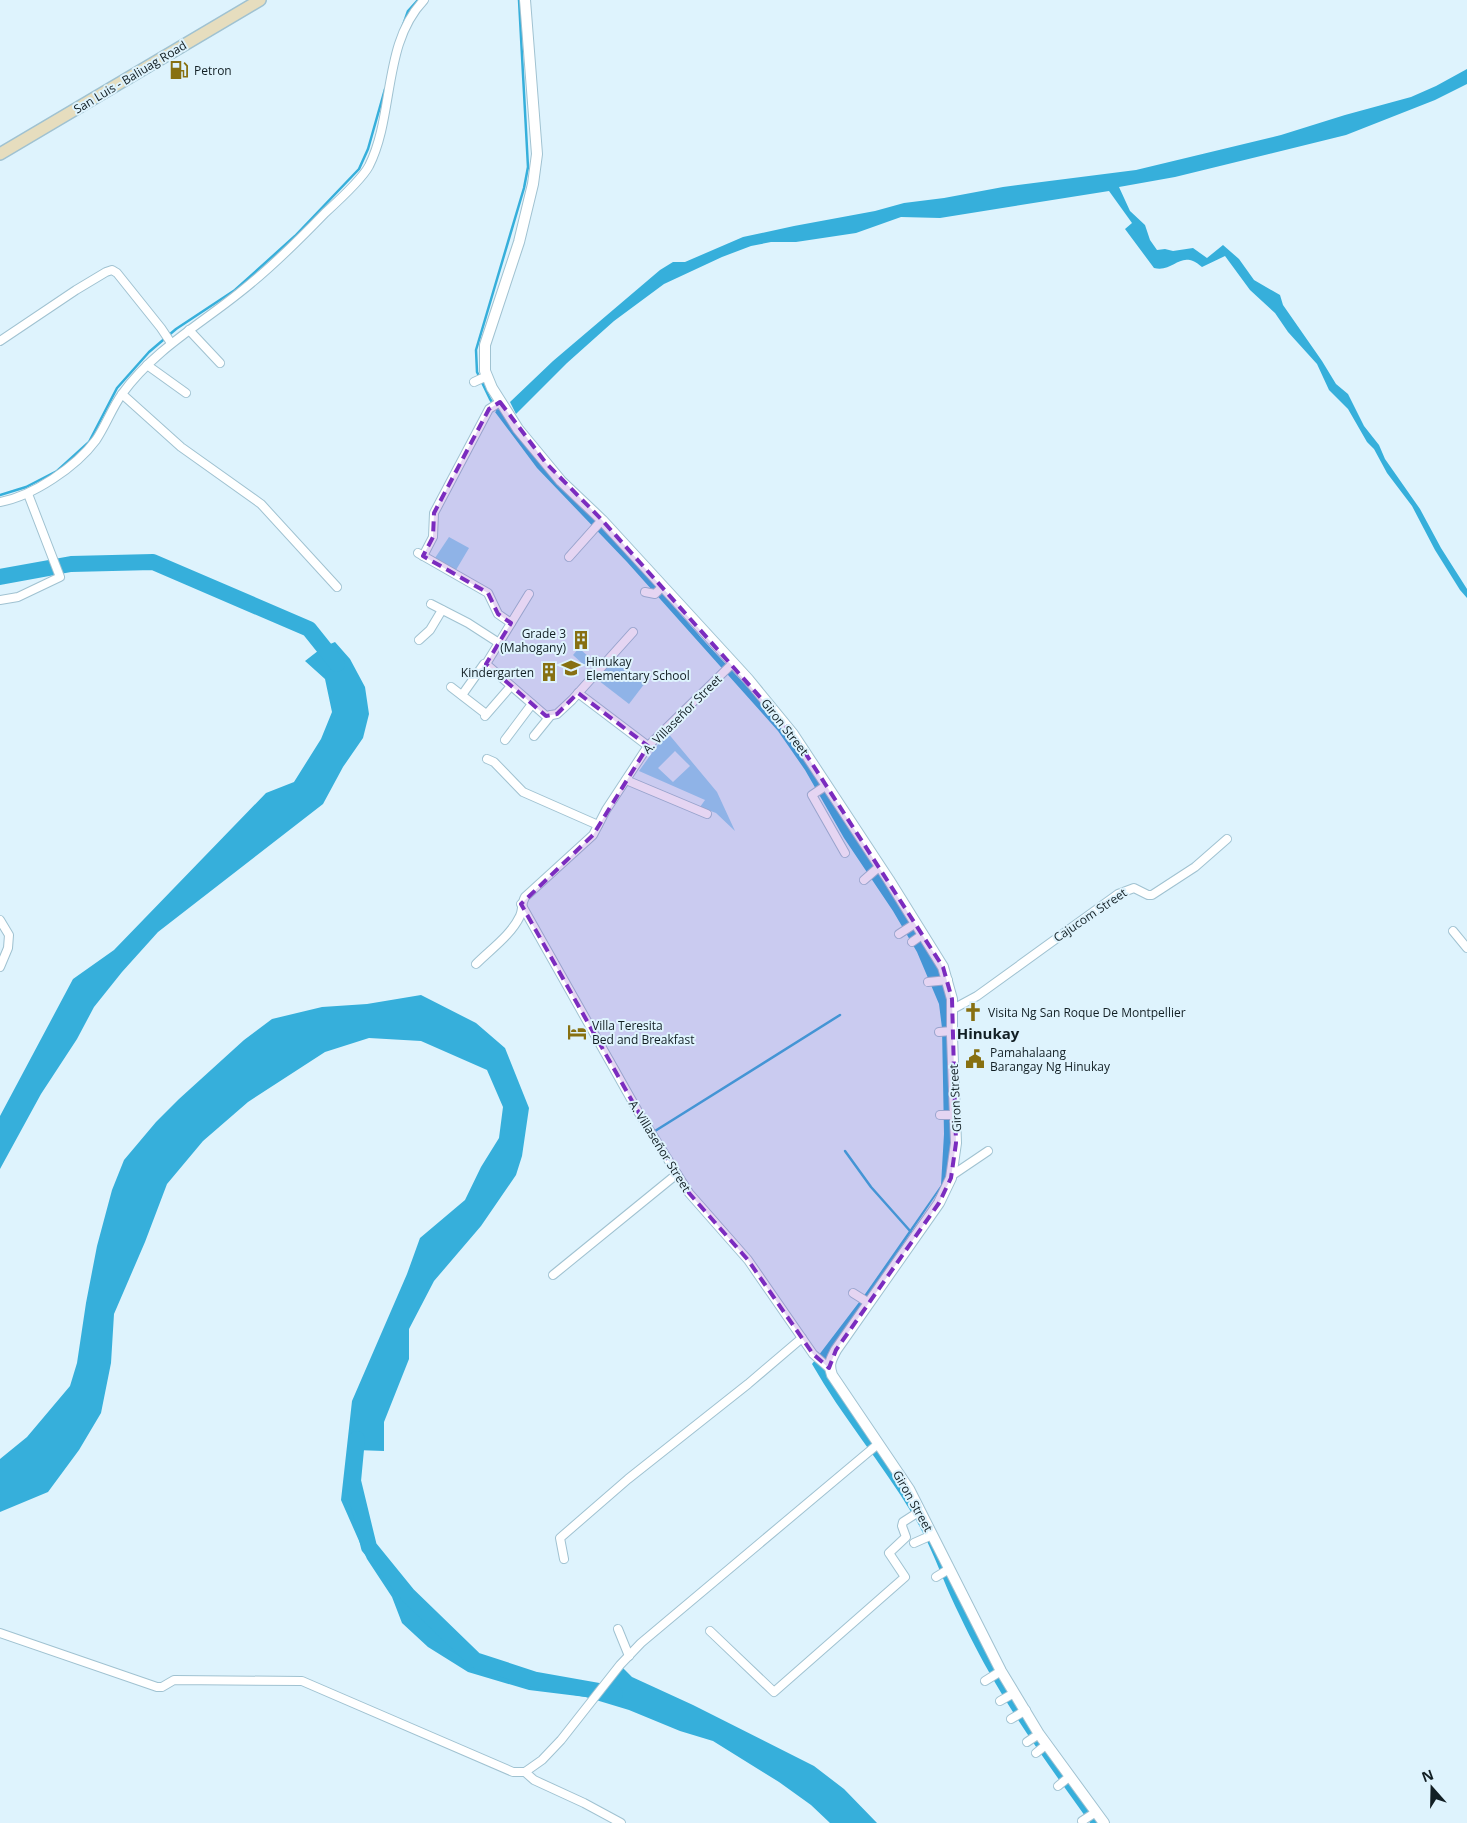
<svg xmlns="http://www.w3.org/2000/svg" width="1467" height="1823" font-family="'Open Sans',sans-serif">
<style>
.green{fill:#94d5f2;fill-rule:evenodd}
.water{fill:#36afdb}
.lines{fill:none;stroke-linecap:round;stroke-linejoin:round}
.stream{stroke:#36afdb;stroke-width:2.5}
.river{stroke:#36afdb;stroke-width:16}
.minor-casing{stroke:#a0c2d1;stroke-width:10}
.tertiary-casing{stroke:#a0c2d1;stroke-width:12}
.secondary-casing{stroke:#a0c2d1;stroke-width:14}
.minor{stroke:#fff;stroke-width:8}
.tertiary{stroke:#fff;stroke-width:10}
.secondary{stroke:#e6ddbe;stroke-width:11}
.marked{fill:#7b2cbf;fill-opacity:0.2;stroke:#7b2cbf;stroke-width:4;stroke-dasharray:10 6;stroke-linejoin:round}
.labels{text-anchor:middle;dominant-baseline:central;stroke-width:4;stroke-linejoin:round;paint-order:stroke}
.poi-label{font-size:12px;fill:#121f24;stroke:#def3fd;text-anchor:start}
.street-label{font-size:12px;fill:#121f24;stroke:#def3fd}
.quarter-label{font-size:15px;font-weight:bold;fill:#121f24;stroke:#def3fd}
</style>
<rect width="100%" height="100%" fill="#def3fd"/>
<!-- green -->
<g class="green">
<polygon points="449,537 469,548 456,570 435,558"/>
<polygon points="579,648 591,659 585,666 573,655"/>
<polygon points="613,657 645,683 629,704 594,677"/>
<path d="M667,732L717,792L735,831L716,813L700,807L705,800L639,771ZM675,751L690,766L673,782L658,768Z"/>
</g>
<!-- water -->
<g class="water">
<path d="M1467,69V84L1435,100L1346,135L1175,177L1119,187L1130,211L1145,225L1150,240L1157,250L1165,249L1173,251L1193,248L1207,258L1223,245L1239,259L1254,280L1280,295L1283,305L1322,361L1336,384L1348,394L1364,426L1379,445L1385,459L1420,509L1441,548L1467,589V598L1460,590L1435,550L1412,506L1387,473L1374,449L1367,442L1348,409L1329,390L1317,364L1288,332L1275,313L1250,290L1225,256L1202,267C1180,248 1175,273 1154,268L1125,229L1132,223L1109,191L940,218L901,217L856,233L796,242H771L751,246L722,257L664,284L614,321L567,363L516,414L510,402L553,361L660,270L673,262H685L743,237L794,226L875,211L904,203L944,198L1003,187L1136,170L1281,135L1345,115L1411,97L1436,86Z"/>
<path d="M499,409L544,468L637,565L706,643L766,707L808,761L934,959L949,993L953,1127L945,1182L827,1357L823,1366L827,1375L915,1507L993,1666L1098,1823H1090C1055,1774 1018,1724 989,1672C976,1649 962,1621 951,1597C939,1570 929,1541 913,1515C882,1463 842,1417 812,1364L863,1297L941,1185L944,1134L942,1028L939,1004L917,952L893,911L844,838L805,770L778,731L627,562L537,468L495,412Z"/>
<polygon points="335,642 350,659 365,687 369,714 363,738 343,767 323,804 158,932 122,972 94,1007 77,1039 41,1094 0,1169 0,1116 73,979 114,950 266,793 294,782 321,739 332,712 325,679 305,661 323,647"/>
<polygon points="421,995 476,1023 505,1048 529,1108 522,1156 516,1175 481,1226 434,1281 409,1329 409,1359 384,1422 384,1451 356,1450 353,1481 369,1547 408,1595 475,1660 536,1680 604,1692 612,1672 616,1666 623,1668 632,1677 693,1705 814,1766 844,1789 877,1823 830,1823 811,1805 779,1782 713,1741 680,1731 629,1710 586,1697 529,1690 468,1672 428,1647 402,1623 392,1597 367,1559 341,1500 352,1401 407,1274 420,1238 465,1200 481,1167 499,1138 503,1107 487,1070 421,1041 369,1038 325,1052 248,1102 203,1141 167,1184 145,1242 114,1314 111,1363 101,1413 79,1450 48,1492 0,1512 0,1459 27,1437 70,1386 77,1363 86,1303 97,1246 112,1190 124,1160 156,1122 179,1099 244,1040 272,1019 322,1007 367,1004"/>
</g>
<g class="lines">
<!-- stream -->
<g class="stream">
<polyline points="402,28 408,11 418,0"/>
<polyline points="499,413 490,399 477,372 476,350 524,188 528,167 519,0"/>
<polyline points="0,495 26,487 57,471 89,442 117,388 149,352 176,329 235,290 295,236 359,169 368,149 385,89"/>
<polyline points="655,1131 840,1015"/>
<polyline points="845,1151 871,1187 911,1232"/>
</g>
<!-- river -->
<g class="river">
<polyline points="0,577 71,564 153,562 309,629 337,664"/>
<polyline points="357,1439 353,1481 369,1547 408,1595 475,1660 536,1680 615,1694"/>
</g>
<!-- minor casing -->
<g class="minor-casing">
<g id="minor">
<polyline points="189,330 220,363"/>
<polyline points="0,341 76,290 106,272 112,270 117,273 161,328 171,343"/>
<polyline points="147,365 186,393"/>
<polyline points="474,382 487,376"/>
<polyline points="122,394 181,447 261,504 337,587"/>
<path d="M0,502C33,496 76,467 96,440C106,425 112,408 122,394C153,351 199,325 239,293C270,269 298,241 325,213C336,203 362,179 369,166C395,114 382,44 424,0"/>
<polyline points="418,553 488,593 498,614 511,623"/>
<polyline points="423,556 433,537 434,513 489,409 500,402"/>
<polyline points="569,557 602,520"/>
<polyline points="645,592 655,594 662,587"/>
<polyline points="529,594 486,664 546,716 557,714 572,700 633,632"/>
<polyline points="0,600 18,597 60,577 28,494"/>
<polyline points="431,604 468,623 499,643"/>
<polyline points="419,640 430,630 442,610"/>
<polyline points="451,687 486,714"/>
<polyline points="578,693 648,746"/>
<polyline points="462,695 484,664"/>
<polyline points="485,716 511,686"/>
<polyline points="534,736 551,715"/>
<polyline points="505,740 532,704"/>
<polyline points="487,759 494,762 523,792 598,825"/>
<polyline points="626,780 707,814"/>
<polyline points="827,785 812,795 845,853"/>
<polyline points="864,880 880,866"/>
<polyline points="521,904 640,1115 689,1193 748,1260 813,1354 829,1368"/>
<polyline points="0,920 9,935 8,948 0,967"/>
<polyline points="1453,931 1467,948"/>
<polyline points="899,934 916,923"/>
<polyline points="912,942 922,935"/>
<path d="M476,964C491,949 511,935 520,916C523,910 521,904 525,897L593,835L606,810L648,746L732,664"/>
<polyline points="928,982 948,980"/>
<polyline points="953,1009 977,996 1118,894 1134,888 1148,895 1152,895 1195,867 1227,839"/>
<polyline points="939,1032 952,1031"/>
<polyline points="940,1115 956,1115"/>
<polyline points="951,1176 988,1151"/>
<polyline points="553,1275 677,1174"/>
<polyline points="853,1293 869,1303"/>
<polyline points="914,1543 932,1535"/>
<polyline points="564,1559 560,1538 628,1479 748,1384 802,1338"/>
<polyline points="936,1577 949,1569"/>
<polyline points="618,1629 629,1656"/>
<polyline points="710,1631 774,1692 905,1577 889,1553 906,1537 902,1526 903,1522 920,1511"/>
<polyline points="0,1633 157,1687 162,1687 174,1680 302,1681 513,1772 525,1772 542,1760 561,1740 620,1665 641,1643 878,1444"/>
<polyline points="985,1681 1001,1671"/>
<polyline points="1000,1701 1014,1693"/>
<polyline points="1011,1719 1026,1710"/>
<polyline points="1027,1742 1039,1734"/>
<polyline points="1036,1753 1047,1744"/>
<polyline points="525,1772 534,1780 584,1803 621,1823"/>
<polyline points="1058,1786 1069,1777"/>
<polyline points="1082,1821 1096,1812"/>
</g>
</g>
<!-- tertiary casing -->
<g class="tertiary-casing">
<path id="tertiary" d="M525,0L537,154L533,184L519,242L485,345V371L492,388L518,429L561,481L602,520L748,679L793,734L889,880L943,967L952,999V1036L956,1143L951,1178L939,1203L836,1350C831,1360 828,1364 832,1375L909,1489L1001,1671L1039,1734L1104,1823"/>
</g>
<!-- secondary casing -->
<g class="secondary-casing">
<polyline id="secondary" points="0,154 260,0"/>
</g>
<!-- minor -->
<use href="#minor" class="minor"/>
<!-- tertiary -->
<use href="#tertiary" class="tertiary"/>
<!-- secondary -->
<use href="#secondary" class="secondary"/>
</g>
<!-- marked area -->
<path class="marked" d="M500,402L546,463L602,520L793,734L943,967L952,999L956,1143L951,1178L939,1203L836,1350L829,1368L813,1354L748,1260L689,1193L640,1115L521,904L593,835L648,746L578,693L557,714L546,716L486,664L511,623L498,614L488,593L423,556L433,537L434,513L489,409Z"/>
<!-- icons -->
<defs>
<g id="fuel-bare" transform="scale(1.5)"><path d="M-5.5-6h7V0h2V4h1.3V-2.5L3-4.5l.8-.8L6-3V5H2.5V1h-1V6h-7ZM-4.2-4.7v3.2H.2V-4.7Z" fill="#877011" stroke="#def3fd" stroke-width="2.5" paint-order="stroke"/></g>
<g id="building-bare" transform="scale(1.5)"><path d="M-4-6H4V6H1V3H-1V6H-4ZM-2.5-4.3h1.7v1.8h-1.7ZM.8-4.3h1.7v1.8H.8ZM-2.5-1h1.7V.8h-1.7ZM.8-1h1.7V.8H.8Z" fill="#877011" stroke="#def3fd" stroke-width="2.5" paint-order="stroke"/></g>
<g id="school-bare" transform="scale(1.5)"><path d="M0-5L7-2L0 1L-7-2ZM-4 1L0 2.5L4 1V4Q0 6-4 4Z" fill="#877011" stroke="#def3fd" stroke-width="2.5" paint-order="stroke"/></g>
<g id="church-bare" transform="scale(1.5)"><path d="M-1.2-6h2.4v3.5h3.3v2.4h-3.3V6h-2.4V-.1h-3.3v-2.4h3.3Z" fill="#877011" stroke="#def3fd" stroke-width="2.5" paint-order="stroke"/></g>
<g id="hotel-bare" transform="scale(1.5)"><path d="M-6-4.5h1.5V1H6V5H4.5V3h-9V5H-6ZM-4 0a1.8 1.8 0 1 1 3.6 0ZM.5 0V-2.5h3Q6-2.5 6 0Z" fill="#877011" stroke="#def3fd" stroke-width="2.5" paint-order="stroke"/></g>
<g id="civic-bare" transform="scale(1.5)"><path d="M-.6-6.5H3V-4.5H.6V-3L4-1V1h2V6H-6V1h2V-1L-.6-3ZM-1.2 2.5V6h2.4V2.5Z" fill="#877011" stroke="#def3fd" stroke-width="2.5" paint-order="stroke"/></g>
</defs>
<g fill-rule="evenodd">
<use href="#fuel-bare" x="179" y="70"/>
<use href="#building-bare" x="581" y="640"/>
<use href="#school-bare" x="571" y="668"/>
<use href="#building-bare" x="549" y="672"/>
<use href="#church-bare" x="973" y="1012"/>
<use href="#hotel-bare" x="577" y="1032"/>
<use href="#civic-bare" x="975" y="1059"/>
</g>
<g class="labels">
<!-- poi labels -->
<g class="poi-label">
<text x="194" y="70">Petron</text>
<text x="566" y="633" text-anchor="end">Grade 3<tspan x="566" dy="14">(Mahogany)</tspan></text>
<text x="586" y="661">Hinukay<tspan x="586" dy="14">Elementary School</tspan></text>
<text x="534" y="672" text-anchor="end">Kindergarten</text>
<text x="988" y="1012">Visita Ng San Roque De Montpellier</text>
<text x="592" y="1025">Villa Teresita<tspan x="592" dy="14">Bed and Breakfast</tspan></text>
<text x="990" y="1052">Pamahalaang<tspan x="990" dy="14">Barangay Ng Hinukay</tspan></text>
</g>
<!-- street labels -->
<g class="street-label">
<text transform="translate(130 77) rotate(-31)">San Luis - Baliuag Road</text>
<text transform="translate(682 714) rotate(-45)">A. Villaseñor Street</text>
<text transform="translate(785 727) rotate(52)">Giron Street</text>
<text transform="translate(1090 915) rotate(-34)">Cajucom Street</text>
<text transform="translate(955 1098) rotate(-93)">Giron Street</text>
<text transform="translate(660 1146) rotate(58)">A. Villaseñor Street</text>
<text transform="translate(913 1501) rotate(61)">Giron Street</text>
</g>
<!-- quarter labels -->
<g class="quarter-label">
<text x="988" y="1033">Hinukay</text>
</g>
</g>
<!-- north arrow -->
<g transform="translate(1432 1788) rotate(340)" stroke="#def3fd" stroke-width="4" paint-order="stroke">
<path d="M0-4L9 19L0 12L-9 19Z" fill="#121f24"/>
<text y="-8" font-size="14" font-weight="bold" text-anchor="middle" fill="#121f24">N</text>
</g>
</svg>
